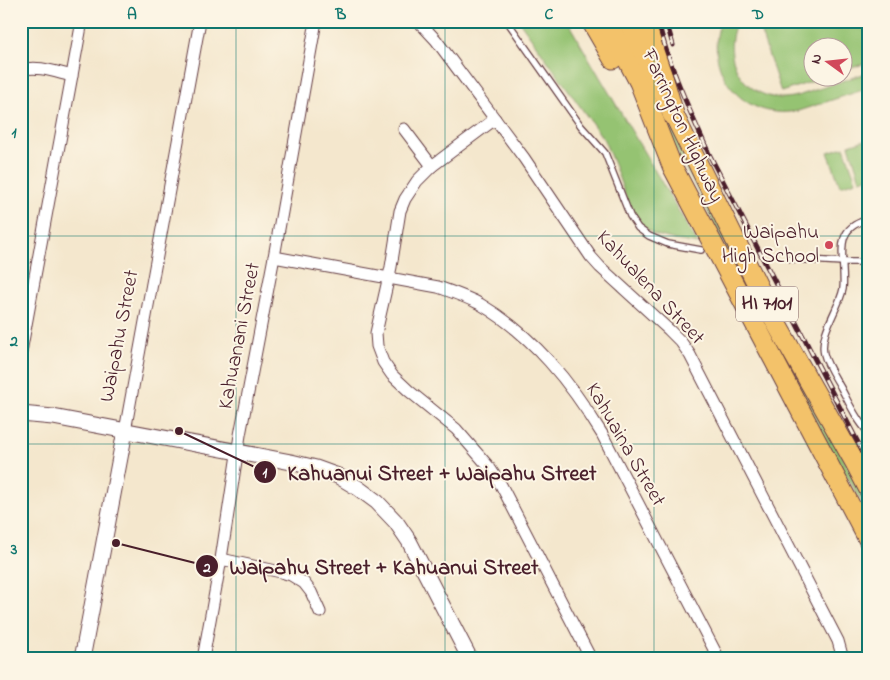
<svg xmlns="http://www.w3.org/2000/svg" width="890" height="680" font-family="'Indie Flower',sans-serif">
<style>
.green{fill:#95c372;stroke:#70714e}
.lines{fill:none;stroke-linecap:round;stroke-linejoin:round}
.service-casing{stroke:#643d43;stroke-width:8}
.minor-casing{stroke:#643d43;stroke-width:13}
.tertiary-casing{stroke:#643d43;stroke-width:17}
.primary-casing{stroke:#643d43;stroke-width:21}
.motorway-casing{stroke:#643d43;stroke-width:23}
.service{stroke:#fff;stroke-width:5.5}
.minor{stroke:#fff;stroke-width:11}
.tertiary{stroke:#fff;stroke-width:15}
.primary{stroke:#f3c26a;stroke-width:19}
.motorway{stroke:#f3c26a;stroke-width:21}
.rail-casing{stroke:#4a1f2b;stroke-width:5}
.rail{stroke:#fcf5e5;stroke-width:3;stroke-dasharray:9;stroke-linecap:butt}
.grid{fill:none;stroke:#0f766e;stroke-width:1;stroke-opacity:0.55}
.poi-dot{fill:#d1495b;stroke:#fcf5e5;stroke-width:2}
.labels{text-anchor:middle;dominant-baseline:central;stroke-width:4;stroke-linejoin:round;paint-order:stroke}
.shield{fill:#fcf5e5;stroke:#7f5f63;stroke-width:1}
.shield-label{font-size:20px;font-weight:bold;fill:#4a1f2b}
.street-label{font-size:21px;fill:#4a1f2b;stroke:#fcf5e5}
.poi-label{font-size:21px;fill:#4a1f2b;stroke:#fcf5e5;text-anchor:end}
.leader{fill:none;stroke:#4a1f2b;stroke-width:2}
.callout-dot{fill:#4a1f2b;stroke:#fcf5e5;stroke-width:2}
.mark-label{font-size:15px;text-anchor:middle;font-weight:bold;fill:#fff}
.callout-label{font-size:22px;text-anchor:middle;font-weight:bold;fill:#4a1f2b;stroke:#fcf5e5;stroke-width:4;stroke-linejoin:round;paint-order:stroke}
.neatline{fill:none;stroke:#0f766e;stroke-width:2}
.grid-label{font-size:16px;text-anchor:middle;font-weight:bold;fill:#0f766e}
</style>
<rect width="100%" height="100%" fill="#fcf5e5"/>
<filter id="ink" filterUnits="userSpaceOnUse"><feTurbulence type="fractalNoise" baseFrequency=".02" numOctaves="2"/><feDisplacementMap in="SourceGraphic" scale="10" xChannelSelector="R" yChannelSelector="G"/><feConvolveMatrix kernelMatrix="1 2 1 2 8 2 1 2 1" color-interpolation-filters="sRGB"/></filter>
<filter id="wash" filterUnits="userSpaceOnUse"><feTurbulence type="fractalNoise" baseFrequency=".0096" numOctaves="4" result="noise"/><feDisplacementMap in="SourceGraphic" scale="20" xChannelSelector="R" yChannelSelector="G"/><feGaussianBlur stdDeviation="1.12" result="paint"/><feColorMatrix in="noise" values="0 0 0 0 0 0 0 0 0 0 0 0 0 0 0 0 0 1.4 0 .05"/><feComposite in="paint" operator="in"/></filter>
<g filter="url(#wash)">
<rect width="100%" height="100%" fill="#f4e7cd"/>
<!-- green -->
<g class="green">
<polygon points="519,21 567,21 698,244 675,240 653,234 637,221 629,206 615,167 604,140"/>
<polygon points="609,21 617,21 869,507 869,515 819,428"/>
<path d="M721,21H737C730,37 729,54 737,70C746,89 770,102 792,97C803,95 814,90 825,87C839,82 854,77 869,72V88L798,111C790,112 783,113 775,112C731,107 705,61 721,21Z"/>
<polygon points="757,21 869,21 869,62 843,71 842,48 812,48 812,78 823,78 781,92"/>
<polygon points="865,140 869,153 869,177 860,180 849,145"/>
<polygon points="844,147 856,181 840,186 828,152"/>
</g>
</g>
<g filter="url(#ink)">
<g class="lines">
<!-- service casing -->
<g class="service-casing">
<g id="service">
<polyline points="507,21 581,126 605,153 630,216 638,228 649,236 668,244 701,250"/>
<path d="M869,219C859,222 849,226 845,236C839,248 845,274 843,289C839,309 819,333 824,354C827,366 835,377 841,388C849,403 857,421 869,433"/>
<polyline points="791,259 843,262 869,262"/>
</g>
</g>
<!-- minor casing -->
<g class="minor-casing">
<g id="minor">
<polyline points="417,21 422,25 436,40 524,158 591,257 600,267 669,330 681,342 690,355 838,641 843,659"/>
<path d="M21,70C38,65 55,72 72,76"/>
<polyline points="495,119 432,166 417,181 405,199 400,211 391,267 376,333 377,346 383,362 392,375 409,391 456,429 476,452 489,467 501,485 591,659"/>
<polyline points="404,129 432,166"/>
<path d="M274,257L438,287C452,292 467,297 480,304C533,335 571,383 602,434L719,659"/>
<polyline points="21,352 82,21"/>
<polyline points="125,431 200,21"/>
<polyline points="221,559 281,572 291,575 304,583 311,592 320,612"/>
<polyline points="203,659 221,559 240,435 274,257 316,21"/>
</g>
</g>
<!-- tertiary casing -->
<g class="tertiary-casing">
<g id="tertiary">
<polyline points="21,414 53,417 291,462 316,468 338,476 358,488 377,502 396,522 409,541 470,659"/>
<polyline points="82,659 125,431"/>
</g>
</g>
<!-- primary casing -->
<g class="primary-casing">
<g id="primary">
<polyline points="591,21 613,59"/>
<polyline points="607,21 639,82 672,166 869,541"/>
<polyline points="628,21 776,323 854,461 869,490"/>
</g>
</g>
<!-- motorway casing -->
<g class="motorway-casing">
<polyline id="motorway" points="643,21 654,49 673,114"/>
</g>
<!-- service -->
<use href="#service" class="service"/>
<!-- minor -->
<use href="#minor" class="minor"/>
<!-- tertiary -->
<use href="#tertiary" class="tertiary"/>
<!-- primary -->
<use href="#primary" class="primary"/>
<!-- motorway -->
<use href="#motorway" class="motorway"/>
<!-- rail casing -->
<g class="rail-casing">
<g id="rail">
<path d="M658,21C669,67 690,111 709,154L869,464"/>
<polyline points="666,21 673,45"/>
</g>
</g>
<!-- rail -->
<use href="#rail" class="rail"/>
</g>
</g>
<!-- grid -->
<path class="grid" d="M236,21V659M445,21V659M654,21V659M21,236H869M21,444H869"/>
<!-- markers -->
<circle class="poi-dot" cx="829" cy="245" r="5"/>
<g class="labels">
<!-- shield labels -->
<rect class="shield" x="736" y="286.5" width="62" height="35" rx="4"/>
<g class="shield-label">
<text x="767" y="304">HI 7101</text>
</g>
<!-- street labels -->
<g class="street-label">
<text transform="translate(682 126) rotate(65)">Farrington Highway</text>
<text transform="translate(650 288) rotate(47)">Kahualena Street</text>
<text transform="translate(120 336) rotate(-79)">Waipahu Street</text>
<text transform="translate(240 336) rotate(-79)">Kahuanani Street</text>
<text transform="translate(625 445) rotate(60)">Kahuaina Street</text>
</g>
<!-- poi labels -->
<g class="poi-label">
<text x="819" y="233">Waipahu<tspan x="819" dy="24">High School</tspan></text>
</g>
</g>
<!-- callouts -->
<path class="leader" d="M179 431L265 472M116 543L207 566"/>
<g class="callout-dot">
<circle cx="179" cy="431" r="5"/>
<circle cx="116" cy="543" r="5"/>
<circle cx="265" cy="472" r="12"/>
<circle cx="207" cy="566" r="12"/>
</g>
<g class="mark-label">
<text x="265" y="477">1</text>
<text x="207" y="572">2</text>
</g>
<g class="callout-label">
<text x="442" y="480">Kahuanui Street + Waipahu Street</text>
<text x="384" y="574">Waipahu Street + Kahuanui Street</text>
</g>
<!-- margin -->
<rect width="890" height="680" fill="none" stroke="#fcf5e5" stroke-width="55"/>
<!-- north arrow -->
<g transform="translate(828 62) rotate(285)"><circle r="24" fill="#fcf5e5" stroke="#b59f9b"/>
<path d="M0-4L9 19L0 12L-9 19Z" fill="#d1495b"/>
<text y="-8" font-size="14" font-weight="bold" text-anchor="middle" fill="#4a1f2b">N</text>
</g>
<rect x="28" y="28" width="834" height="624" class="neatline"/>
<g class="grid-label">
<text x="132" y="19">A</text>
<text x="341" y="19">B</text>
<text x="549" y="19">C</text>
<text x="758" y="19">D</text>
<text x="14" y="137">1</text>
<text x="14" y="346">2</text>
<text x="14" y="554">3</text>
</g>
</svg>
